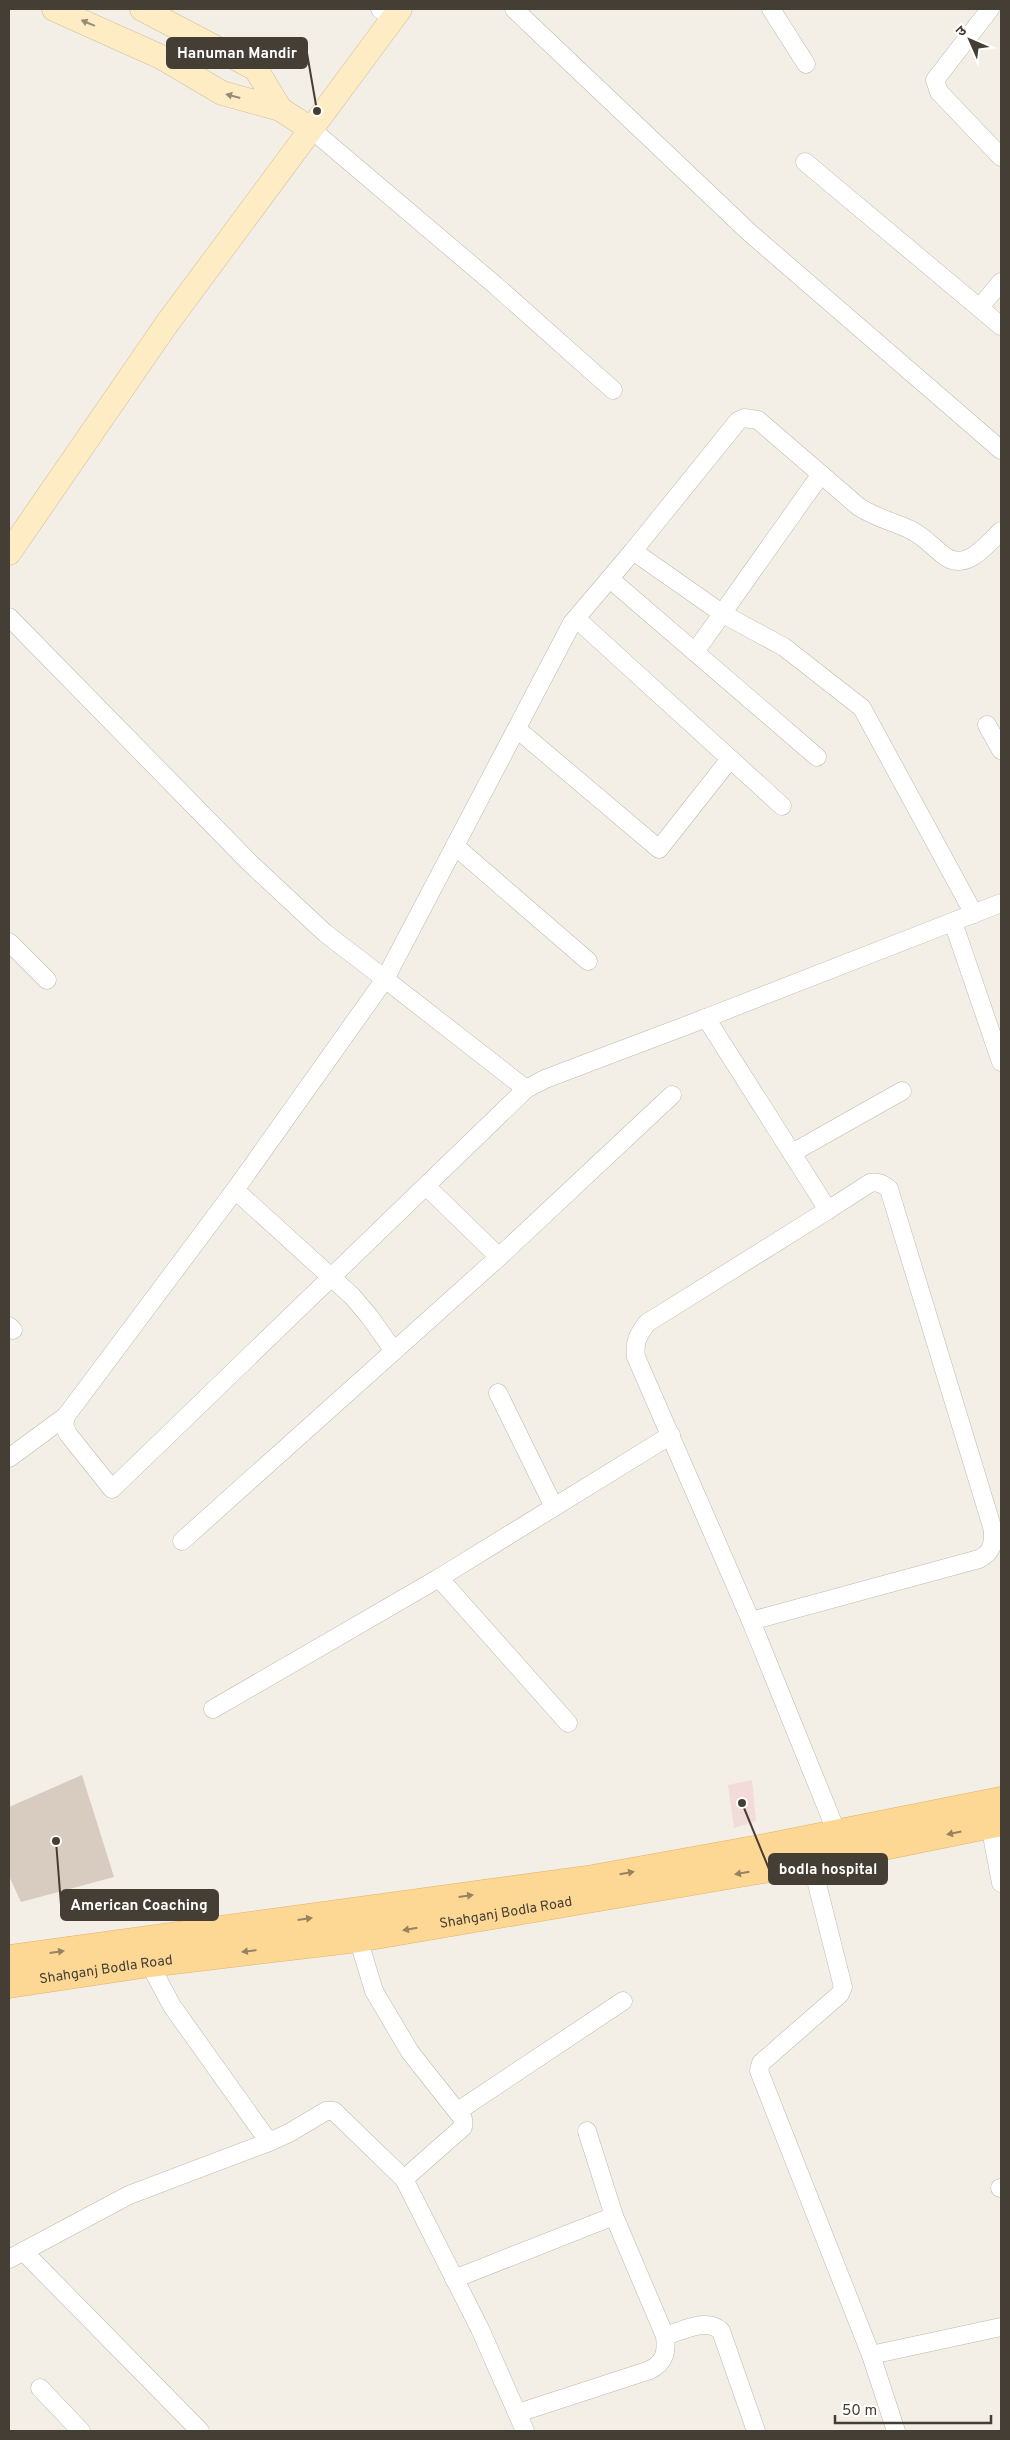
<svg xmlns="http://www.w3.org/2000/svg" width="1010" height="2440" font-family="Overpass,'Noto Sans Devanagari',sans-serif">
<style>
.medical{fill:#f3dbd9}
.building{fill:#d7ccbf}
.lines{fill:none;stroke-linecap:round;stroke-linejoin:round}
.street-casing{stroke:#c1b8ac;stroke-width:19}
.secondary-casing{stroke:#d2be97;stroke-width:25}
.primary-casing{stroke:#e2b365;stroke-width:29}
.street{stroke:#fff;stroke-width:18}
.secondary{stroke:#feecc5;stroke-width:24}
.primary{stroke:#fdd895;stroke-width:28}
.oneway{fill:#988c76}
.oneway2{fill:#988360}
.labels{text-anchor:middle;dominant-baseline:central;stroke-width:4;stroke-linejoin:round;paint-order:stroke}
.street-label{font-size:14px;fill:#453e35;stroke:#fff}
.leader{fill:none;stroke:#453e35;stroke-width:2}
.callout-dot{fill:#453e35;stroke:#fff;stroke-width:2}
.callout{fill:#453e35;stroke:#453e35;stroke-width:2}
.callout-label{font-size:15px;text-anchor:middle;font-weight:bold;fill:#fff}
</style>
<rect width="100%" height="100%" fill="#f3eee6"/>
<!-- medical -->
<polygon class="medical" points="752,1780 756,1821 734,1828 728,1785"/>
<!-- building -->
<polygon class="building" points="82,1775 114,1877 21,1902 9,1876 9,1807"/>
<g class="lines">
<!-- street casing -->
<g class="street-casing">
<g id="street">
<polyline points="380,9 393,18"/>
<polyline points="514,9 750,233 1001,450"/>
<polyline points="771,9 806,64"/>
<polyline points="990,9 935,80 939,92 1001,157"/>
<polyline points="311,129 495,285 613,390"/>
<polyline points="805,162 1001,326"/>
<polyline points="980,307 1001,282"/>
<polyline points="633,551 723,614 784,647 862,708 974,914"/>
<polyline points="610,579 817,757"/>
<path d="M9,617L250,863L325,933L385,979L235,1190L66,1416L64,1425L68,1434L112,1489L526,1089L545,1079L706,1018L828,1210L647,1323C638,1335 634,1342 636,1357L751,1621L837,1833L838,1843"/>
<path d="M572,623L633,551L738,421L744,418L758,420L859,507C876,518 894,522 911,530C923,536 932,546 942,554C965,574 985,546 1001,531"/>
<polyline points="695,652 821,474"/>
<polyline points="987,725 1001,750"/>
<polyline points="517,729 659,849 730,759"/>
<polyline points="455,846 588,961"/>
<polyline points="953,922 1001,1062"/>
<polyline points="9,942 47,980"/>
<polyline points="706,1018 1001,903"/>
<polyline points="526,1089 385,979 572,623 580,622 782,806"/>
<polyline points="792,1153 902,1091"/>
<polyline points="426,1186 499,1257"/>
<polyline points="235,1190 352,1296 369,1316 394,1351"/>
<polyline points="9,1326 13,1330"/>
<polyline points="498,1393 554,1507"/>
<polyline points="9,1458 66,1416"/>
<polyline points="182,1541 499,1257 672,1095"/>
<path d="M751,1621L979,1559C993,1552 993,1544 993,1530L889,1189C883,1184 878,1181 870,1183L828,1210"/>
<polyline points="213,1709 439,1578"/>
<polyline points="568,1723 439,1578 671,1435"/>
<polyline points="990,1825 1001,1883"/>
<polyline points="809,1852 843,1987 840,1994 761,2063 759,2071 871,2355 896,2431"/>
<polyline points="149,1963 172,2006 269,2142"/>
<polyline points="458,2111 623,2001"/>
<polyline points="587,2131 614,2216"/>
<polyline points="404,2179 480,2329 525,2431"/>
<polyline points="1000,2188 1001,2188"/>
<polyline points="23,2251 200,2431"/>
<polyline points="9,2259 129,2195 269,2142 289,2133 326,2111 334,2111 338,2115 404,2179 463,2127 463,2119 410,2052 374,1991 358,1938"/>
<path d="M454,2279L614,2216L665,2336C667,2352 665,2362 650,2370L518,2413"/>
<path d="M665,2336C682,2331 707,2317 721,2331L756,2431"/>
<polyline points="871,2355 1001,2327"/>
<polyline points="40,2388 81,2431"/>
</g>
</g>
<!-- secondary casing -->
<g class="secondary-casing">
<g id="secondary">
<polyline points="54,9 161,57 222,93 280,109 311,129"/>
<polyline points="142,9 256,69 280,109"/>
<polyline points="9,553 166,325 400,9"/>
</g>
</g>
<!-- primary casing -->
<g class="primary-casing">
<g id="primary">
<polyline points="9,1959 593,1879 765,1848 1001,1801"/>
<path id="s1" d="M9,1984L149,1963L358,1938L810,1861L1001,1822"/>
</g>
</g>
<!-- street -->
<use href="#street" class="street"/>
<!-- secondary -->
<use href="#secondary" class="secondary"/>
<!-- primary -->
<use href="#primary" class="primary"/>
</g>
<!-- one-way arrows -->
<defs><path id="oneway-solid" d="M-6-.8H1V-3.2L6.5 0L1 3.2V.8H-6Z" transform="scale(1.25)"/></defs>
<g class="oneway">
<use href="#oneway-solid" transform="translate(88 23) rotate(-157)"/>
<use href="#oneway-solid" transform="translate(233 96) rotate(-165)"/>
</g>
<g class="oneway2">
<use href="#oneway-solid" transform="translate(954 1833) rotate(168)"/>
<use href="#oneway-solid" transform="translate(627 1873) rotate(-10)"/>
<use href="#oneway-solid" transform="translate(742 1873) rotate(170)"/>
<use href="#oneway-solid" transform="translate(466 1896) rotate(-8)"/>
<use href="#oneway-solid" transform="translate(305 1919) rotate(-8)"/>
<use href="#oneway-solid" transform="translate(410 1929) rotate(170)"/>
<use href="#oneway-solid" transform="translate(249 1951) rotate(173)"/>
<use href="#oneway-solid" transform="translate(57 1952) rotate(-8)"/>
</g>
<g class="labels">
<!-- street labels -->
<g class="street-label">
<text stroke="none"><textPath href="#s1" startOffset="502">Shahganj Bodla Road</textPath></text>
<text stroke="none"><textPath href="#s1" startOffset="98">Shahganj Bodla Road</textPath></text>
</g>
</g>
<!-- callouts -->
<path class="leader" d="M317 111L307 53M742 1803L769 1869M56 1841L61 1905"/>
<g class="callout-dot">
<circle cx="317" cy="111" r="5"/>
<circle cx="742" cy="1803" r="5"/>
<circle cx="56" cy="1841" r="5"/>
</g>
<g class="callout">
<rect x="167" y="38" width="140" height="30" rx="5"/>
<rect x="769" y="1854" width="118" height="30" rx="5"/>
<rect x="61" y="1890" width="157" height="30" rx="5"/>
</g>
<g class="callout-label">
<text x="237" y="58">Hanuman Mandir</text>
<text x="828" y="1874">bodla hospital</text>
<text x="139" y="1910">American Coaching</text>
</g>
<!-- border -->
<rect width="1010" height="2440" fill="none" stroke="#453e35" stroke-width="20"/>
<!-- north arrow -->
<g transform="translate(970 40) rotate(315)" stroke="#ffffff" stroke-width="4" paint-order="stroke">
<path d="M0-4L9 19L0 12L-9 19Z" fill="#453e35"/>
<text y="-8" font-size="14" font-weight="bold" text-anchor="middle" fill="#453e35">उ</text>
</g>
<!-- scale -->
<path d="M835 2415v8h156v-8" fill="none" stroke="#453e35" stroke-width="2.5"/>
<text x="842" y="2415" font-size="15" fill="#453e35" stroke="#ffffff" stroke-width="4" paint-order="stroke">50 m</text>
</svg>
